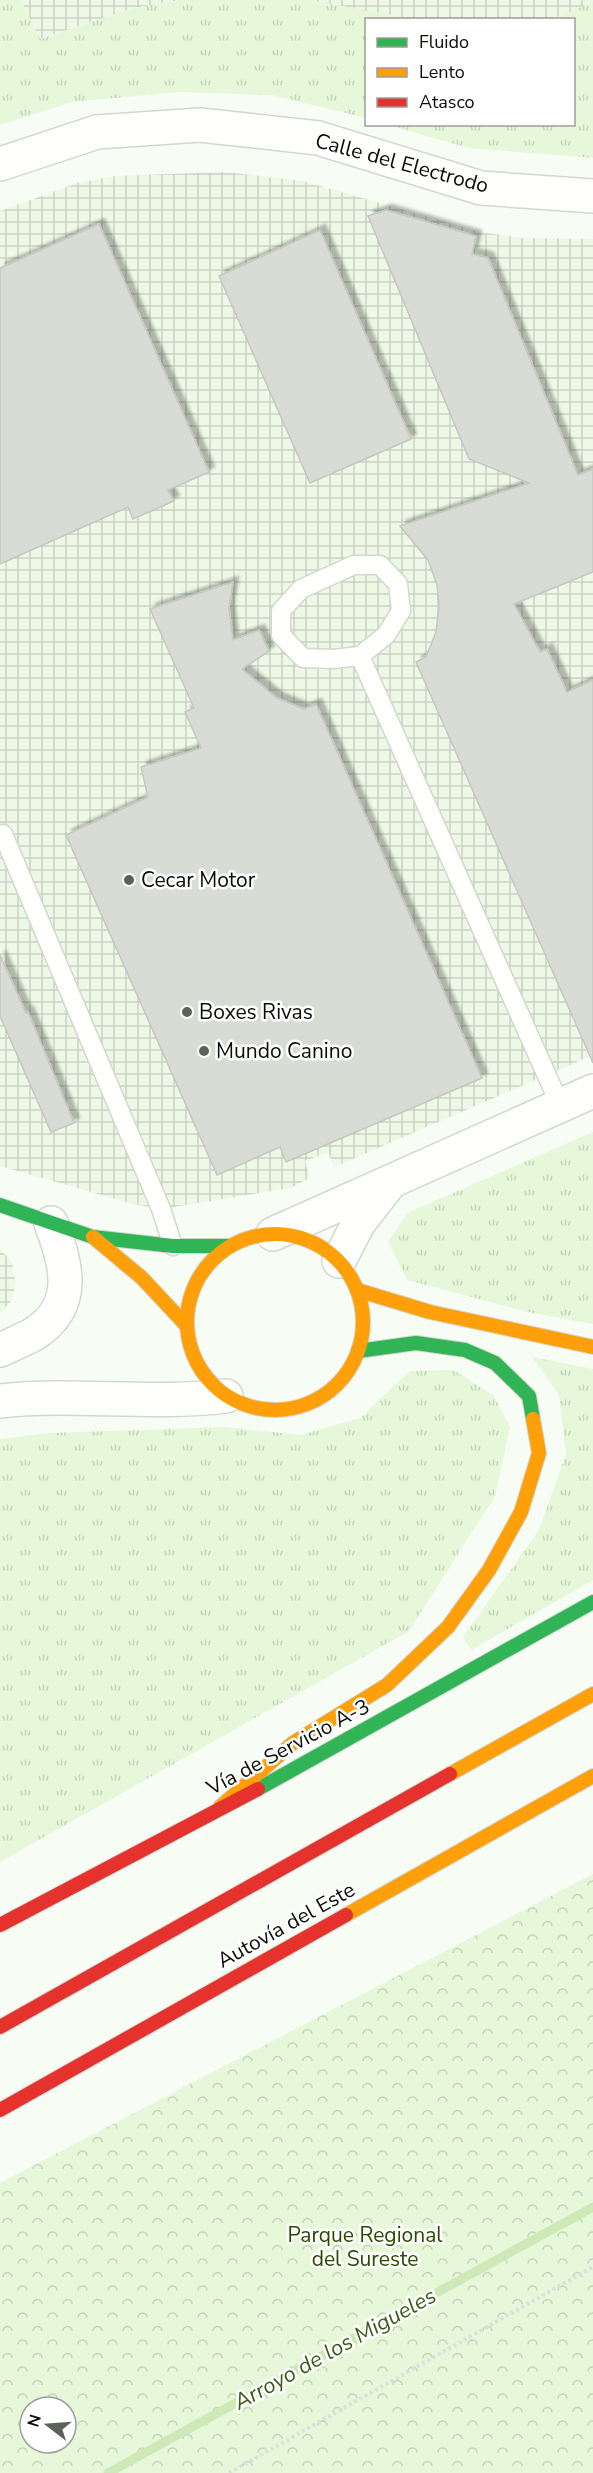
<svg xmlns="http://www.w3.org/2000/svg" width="593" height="2473" font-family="'Nunito Sans',sans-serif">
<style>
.industrial{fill:url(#industrial-grid)}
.grass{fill:url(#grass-tufts)}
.park{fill:url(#park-crowns);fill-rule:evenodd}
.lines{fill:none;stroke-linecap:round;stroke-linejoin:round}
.stream{stroke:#cee8b8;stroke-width:9}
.building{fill:#d8dcd5;stroke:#c4c8c1;stroke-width:1.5;filter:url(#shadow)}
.lane-casing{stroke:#d3d7d0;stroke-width:21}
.street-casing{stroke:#d3d7d0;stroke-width:36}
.fast-casing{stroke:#d3d7d0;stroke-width:16}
.slow-casing{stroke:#d3d7d0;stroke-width:16}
.jam-casing{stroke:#d3d7d0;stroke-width:16}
.path{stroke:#dedfdc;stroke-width:4;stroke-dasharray:3 3;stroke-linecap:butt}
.lane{stroke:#fefffd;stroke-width:18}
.street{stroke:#fefffd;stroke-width:33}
.fast{stroke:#30b455;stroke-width:14}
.slow{stroke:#ff9f0a;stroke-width:14}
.jam{stroke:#e5322d;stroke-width:14}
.poi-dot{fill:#5c615a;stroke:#fff;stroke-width:2}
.labels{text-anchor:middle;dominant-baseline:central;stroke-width:5;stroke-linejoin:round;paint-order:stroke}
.street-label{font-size:21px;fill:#090d07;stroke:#fff}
.poi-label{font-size:21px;fill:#090d07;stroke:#fff;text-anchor:start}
.park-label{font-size:21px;fill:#2b4901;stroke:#fff}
.water-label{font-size:22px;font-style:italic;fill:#3b5a18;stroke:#fff}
</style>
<defs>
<pattern id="industrial-grid" width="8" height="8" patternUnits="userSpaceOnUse" patternTransform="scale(1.5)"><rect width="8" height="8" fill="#eef8e6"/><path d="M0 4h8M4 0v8" fill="none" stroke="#cbd3c4"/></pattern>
<pattern id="grass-tufts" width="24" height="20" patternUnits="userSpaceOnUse" patternTransform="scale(1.5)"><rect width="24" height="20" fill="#e6f8d9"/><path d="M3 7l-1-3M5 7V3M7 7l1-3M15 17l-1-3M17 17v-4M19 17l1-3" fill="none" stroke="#c4d3b9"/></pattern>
<pattern id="park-crowns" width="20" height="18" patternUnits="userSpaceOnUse" patternTransform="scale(1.5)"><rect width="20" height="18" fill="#e6f8d9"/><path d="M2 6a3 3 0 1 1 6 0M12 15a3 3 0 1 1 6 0" fill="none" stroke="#c4d3b9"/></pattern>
<filter id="shadow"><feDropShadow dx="5.5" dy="-5.5" stdDeviation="1.5" flood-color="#0004"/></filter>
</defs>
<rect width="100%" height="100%" fill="#f7fcf4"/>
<!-- industrial -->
<g class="industrial">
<polygon points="21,0 180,0 134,8 39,39"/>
<polygon points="310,0 593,0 593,2 553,19 413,20"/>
<polygon points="225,172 303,181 480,232 522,238 593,239 593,1055 334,1167 328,1152 305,1161 310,1178 291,1188 161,1209 133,1204 0,1166 0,211 77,183 115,176"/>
<polygon points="0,1249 12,1262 16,1283 11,1301 0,1313"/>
</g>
<!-- grass -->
<g class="grass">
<polygon points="0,0 21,0 40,39 134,8 180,0 310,0 413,19 366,20 366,118 272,95 179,92 72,102 0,125"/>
<polygon points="593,2 593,158 468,148 389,125 574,124 574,20 553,19"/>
<polygon points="593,1132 593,1324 528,1312 407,1280 388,1242 407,1213"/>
<polygon points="532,1357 593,1369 593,1580 471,1650 463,1637 539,1530 566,1454 559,1395"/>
<polygon points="454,1370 494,1396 510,1427 495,1496 409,1631 0,1862 0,1439 50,1433 223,1427 301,1435 360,1418 410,1371"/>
</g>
<!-- park -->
<path class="park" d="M593,1874V2473H0V2183ZM30,2407H66V2443H30Z"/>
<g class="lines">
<!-- stream -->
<polyline class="stream" points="108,2473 593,2207"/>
</g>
<!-- building -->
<g class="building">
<polygon points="386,210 476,236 472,254 488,258 578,475 593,469 593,572 514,604 540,652 547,649 567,692 593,680 593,1063 416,662 426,657 436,632 439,606 437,585 428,560 400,526 529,483 469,459 368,216"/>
<polygon points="99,224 209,472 168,490 174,501 133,519 128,507 0,564 0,268"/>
<polygon points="320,230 411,439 310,483 219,276"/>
<polygon points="233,582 229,608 233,640 259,630 269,651 242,669 277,698 304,709 316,704 482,1078 286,1162 280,1147 217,1175 66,835 148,797 141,767 201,748 185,712 194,708 150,609"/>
<polygon points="0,955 26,1013 28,1012 74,1123 51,1132 0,1016"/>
</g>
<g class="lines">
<!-- lane casing -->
<g class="lane-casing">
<g id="lane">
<polygon points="354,565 380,565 398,584 401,611 386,635 360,656 333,659 303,658 281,635 281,611 301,589"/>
<polyline points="360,656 560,1105"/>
<polyline points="3,834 161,1209 173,1246"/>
</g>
</g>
<!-- street casing -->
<g class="street-casing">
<g id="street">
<polyline points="0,164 97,132 200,125 318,138 481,188 593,196"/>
<polyline points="273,1234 593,1091"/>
<polyline points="339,1261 358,1224 389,1184"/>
<path d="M0,1350C11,1345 23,1340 34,1334C79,1305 66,1264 51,1223"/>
<path d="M0,1401C75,1393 151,1405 226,1396"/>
</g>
</g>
<!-- fast casing -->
<g class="fast-casing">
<g id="fast">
<polyline points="0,1205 93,1237 173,1246 230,1246"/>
<polyline points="358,1351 416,1343 465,1350 495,1363 529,1396 533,1419"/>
<polyline points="258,1789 593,1602"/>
</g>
</g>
<!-- slow casing -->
<g class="slow-casing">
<g id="slow">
<circle cx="275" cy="1322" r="88"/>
<polyline points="93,1237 142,1278 186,1325"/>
<polyline points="357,1290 430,1312 593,1347"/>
<polyline points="450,1774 593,1694"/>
<polyline points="220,1807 293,1743 387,1685 448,1627 489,1570 521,1512 539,1453 533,1419"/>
<polyline points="346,1915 593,1776"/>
</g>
</g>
<!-- jam casing -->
<g class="jam-casing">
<g id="jam">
<polyline points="0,1925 258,1789"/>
<polyline points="0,2027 450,1774"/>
<polyline points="0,2110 346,1915"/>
</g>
</g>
<!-- path -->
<polyline class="path" points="229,2473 593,2267"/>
<!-- lane -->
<use href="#lane" class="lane"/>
<!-- street -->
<use href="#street" class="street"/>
<!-- fast -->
<use href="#fast" class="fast"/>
<!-- slow -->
<use href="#slow" class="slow"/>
<!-- jam -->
<use href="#jam" class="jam"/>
</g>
<!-- markers -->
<g class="poi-dot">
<circle cx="129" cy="880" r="6"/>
<circle cx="187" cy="1012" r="6"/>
<circle cx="204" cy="1051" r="6"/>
</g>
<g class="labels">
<!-- street labels -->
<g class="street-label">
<text transform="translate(402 163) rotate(15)">Calle del Electrodo</text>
<text transform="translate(288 1747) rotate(-28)">Vía de Servicio A-3</text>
<text transform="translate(286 1925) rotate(-29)">Autovía del Este</text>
</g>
<!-- poi labels -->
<g class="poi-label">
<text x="141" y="880">Cecar Motor</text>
<text x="199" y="1012">Boxes Rivas</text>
<text x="216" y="1051">Mundo Canino</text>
</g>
<!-- park labels -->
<g class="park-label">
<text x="365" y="2235">Parque Regional<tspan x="365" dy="24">del Sureste</tspan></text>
</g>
<!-- water labels -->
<g class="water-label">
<text transform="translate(335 2349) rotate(-29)">Arroyo de los Migueles</text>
</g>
</g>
<!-- legend -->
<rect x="365" y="18" width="210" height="108" fill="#ffffff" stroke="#9d9e9c" stroke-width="1.5"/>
<rect x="377" y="38" width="30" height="9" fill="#30b455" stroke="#9d9e9c" stroke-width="1.5"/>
<text x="419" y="48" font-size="18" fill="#090d07">Fluido</text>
<rect x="377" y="68" width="30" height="9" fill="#ff9f0a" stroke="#9d9e9c" stroke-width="1.5"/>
<text x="419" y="78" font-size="18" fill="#090d07">Lento</text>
<rect x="377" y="98" width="30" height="9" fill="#e5322d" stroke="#9d9e9c" stroke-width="1.5"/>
<text x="419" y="108" font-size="18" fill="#090d07">Atasco</text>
<!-- north arrow -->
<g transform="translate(48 2425) rotate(287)"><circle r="28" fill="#ffffff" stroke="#9d9e9c" stroke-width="1.5"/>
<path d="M0-4.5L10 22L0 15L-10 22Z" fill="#5c615a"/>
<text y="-9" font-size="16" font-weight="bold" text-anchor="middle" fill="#090d07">N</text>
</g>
</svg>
